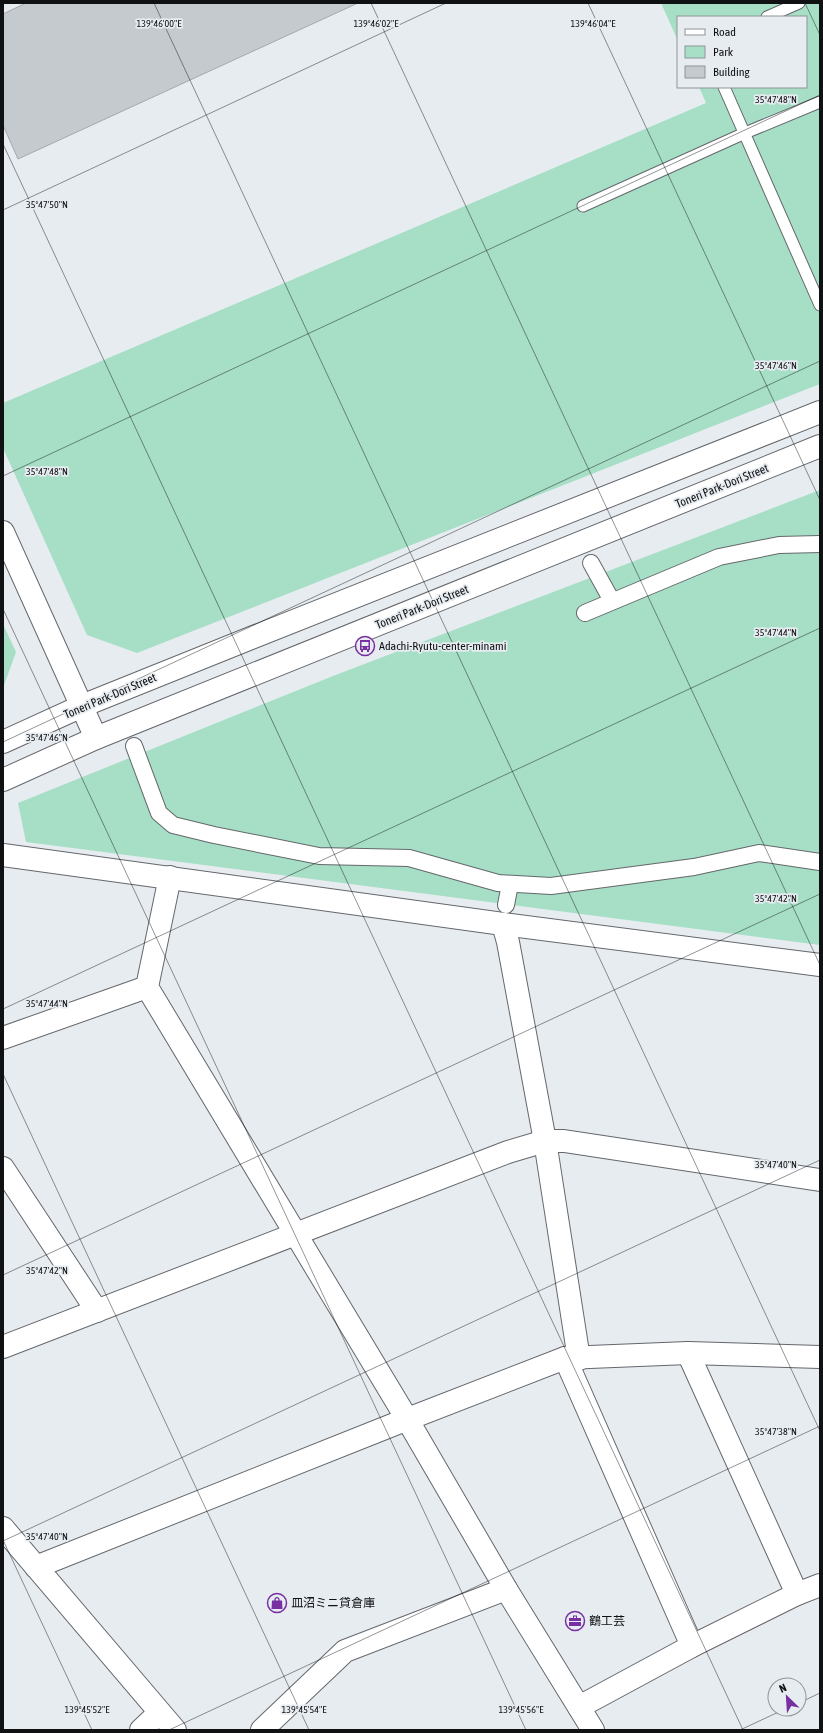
<svg xmlns="http://www.w3.org/2000/svg" width="823" height="1733" font-family="'Asap Condensed','Noto Sans JP',sans-serif">
<style>
.green{fill:#a6dfc5}
.building{fill:#c5cacf;stroke:#a4a8ad}
.lines{fill:none;stroke-linecap:round;stroke-linejoin:round}
.service-casing{stroke:#64676c;stroke-width:13}
.pedestrian-casing{stroke:#64676c;stroke-width:18}
.minor-casing{stroke:#64676c;stroke-width:24}
.tertiary-casing{stroke:#64676c;stroke-width:24}
.service{stroke:#fff;stroke-width:11}
.pedestrian{stroke:#fff;stroke-width:16}
.minor{stroke:#fff;stroke-width:22}
.tertiary{stroke:#fff;stroke-width:22}
.ticks{fill:none;stroke:#101113;stroke-width:1;stroke-opacity:0.45}
.labels{text-anchor:middle;dominant-baseline:central;stroke-width:3.5;stroke-linejoin:round;paint-order:stroke}
.street-label{font-size:12px;fill:#101113;stroke:#e7ecf1}
.poi-label{font-size:12px;fill:#101113;stroke:#e7ecf1;text-anchor:start}
.ticks-label{font-size:10px;text-anchor:middle;fill:#101113;stroke:#e7ecf1;stroke-width:3.5;stroke-linejoin:round;paint-order:stroke}
</style>
<rect width="100%" height="100%" fill="#e7ecf1"/>
<!-- green -->
<g class="green">
<polygon points="661,3 820,3 820,384 137,653 87,635 3,448 3,403 706,103 699,87 806,87 806,17 678,17 678,41"/>
<polygon points="820,490 820,945 26,842 18,803 333,676"/>
<polygon points="3,624 16,652 3,688"/>
</g>
<!-- building -->
<polygon class="building" points="26,3 358,3 18,159 3,125 3,14"/>
<g class="lines">
<!-- service casing -->
<g class="service-casing">
<g id="service">
<polyline points="767,17 799,3"/>
<polyline points="724,87 820,305"/>
<polyline points="583,206 745,133 820,102"/>
</g>
</g>
<!-- pedestrian casing -->
<g class="pedestrian-casing">
<g id="pedestrian">
<polyline points="591,563 612,601"/>
<polyline points="585,613 719,557 779,545 820,544"/>
<polyline points="134,746 159,813 173,825 214,835 319,856 409,858 498,883 551,886 694,867 759,853 820,862"/>
<polyline points="506,905 510,884"/>
</g>
</g>
<!-- minor casing -->
<g class="minor-casing">
<g id="minor">
<polyline points="170,877 147,987 407,1419 506,1589 593,1730"/>
<polyline points="503,924 508,942 545,1141 579,1359"/>
<polyline points="3,1038 147,987"/>
<polyline points="3,1168 97,1311"/>
<polyline points="3,1347 508,1152 545,1141 564,1141 820,1180"/>
<polyline points="688,1353 797,1594"/>
<polyline points="565,1358 692,1646"/>
<polyline points="3,1528 175,1730"/>
<polyline points="36,1567 395,1424 565,1358 688,1353 820,1357"/>
<polyline points="579,1707 692,1646 797,1594 820,1585"/>
<polyline points="141,1730 159,1713"/>
<polyline points="262,1730 345,1651 506,1589"/>
</g>
</g>
<!-- tertiary casing -->
<g class="tertiary-casing">
<g id="tertiary">
<polyline points="3,532 96,738"/>
<polyline points="3,742 82,706 251,638 820,412"/>
<polyline points="3,780 96,738 820,446"/>
<polyline points="3,855 503,924 820,965"/>
</g>
</g>
<!-- service -->
<use href="#service" class="service"/>
<!-- pedestrian -->
<use href="#pedestrian" class="pedestrian"/>
<!-- minor -->
<use href="#minor" class="minor"/>
<!-- tertiary -->
<use href="#tertiary" class="tertiary"/>
</g>
<!-- ticks -->
<path class="ticks" d="M154,3L820,1431M371,3L820,965M588,3L820,500M805,3L820,35M3,144L743,1730M3,210L446,3M3,476L820,95M3,609L526,1730M3,742L820,361M3,1009L820,628M3,1074L309,1730M3,1275L820,894M3,1540L92,1730M3,1541L820,1160M799,1703L820,1693M169,1730L820,1426M740,1730L785,1709"/>
<!-- icons -->
<defs>
<g id="bus-ring" transform="scale(1)"><circle r="9.5" fill="#e7ecf1" stroke="#782fa1" stroke-width="1.5"/><path d="M-5-6H5V4H4V6H2V4H-2V6H-4V4H-5ZM-3.5-4V0h7V-4ZM-3.5 1.2v1.5H-2V1.2ZM2 1.2v1.5H3.5V1.2Z" fill="#782fa1"/></g>
<g id="shop-ring" transform="scale(1)"><circle r="9.5" fill="#e7ecf1" stroke="#782fa1" stroke-width="1.5"/><path d="M-5-2.5h2.3a2.7 3.5 0 0 1 5.4 0H5L5.5 6h-11ZM-1.5-2.5h3a1.5 2.3 0 0 0-3 0Z" fill="#782fa1"/></g>
<g id="office-ring" transform="scale(1)"><circle r="9.5" fill="#e7ecf1" stroke="#782fa1" stroke-width="1.5"/><path d="M-6-3h4V-5.5h4V-3h4V5H-6ZM-1-4.5V-3h2v-1.5ZM-6 0V1H6V0Z" fill="#782fa1"/></g>
</defs>
<g fill-rule="evenodd">
<use href="#bus-ring" x="365" y="646"/>
<use href="#shop-ring" x="277" y="1603"/>
<use href="#office-ring" x="575" y="1621"/>
</g>
<g class="labels">
<!-- street labels -->
<g class="street-label">
<text transform="translate(722 486) rotate(-22)">Toneri Park-Dori Street</text>
<text transform="translate(422 607) rotate(-22)">Toneri Park-Dori Street</text>
<text transform="translate(110 696) rotate(-23)">Toneri Park-Dori Street</text>
</g>
<!-- poi labels -->
<g class="poi-label">
<text x="379" y="646">Adachi-Ryutu-center-minami</text>
<text x="291" y="1603">皿沼ミニ貸倉庫</text>
<text x="589" y="1621">鶴工芸</text>
</g>
</g>
<g class="ticks-label">
<text x="159" y="27">139°46'00"E</text>
<text x="593" y="27">139°46'04"E</text>
<text x="376" y="27">139°46'02"E</text>
<text x="776" y="103">35°47'48"N</text>
<text x="47" y="208">35°47'50"N</text>
<text x="776" y="369">35°47'46"N</text>
<text x="47" y="475">35°47'48"N</text>
<text x="776" y="636">35°47'44"N</text>
<text x="47" y="741">35°47'46"N</text>
<text x="776" y="902">35°47'42"N</text>
<text x="47" y="1007">35°47'44"N</text>
<text x="776" y="1168">35°47'40"N</text>
<text x="47" y="1274">35°47'42"N</text>
<text x="776" y="1435">35°47'38"N</text>
<text x="47" y="1540">35°47'40"N</text>
<text x="87" y="1713">139°45'52"E</text>
<text x="304" y="1713">139°45'54"E</text>
<text x="521" y="1713">139°45'56"E</text>
</g>
<!-- border -->
<rect width="823" height="1733" fill="none" stroke="#101113" stroke-width="8"/>
<!-- legend -->
<rect x="677" y="16" width="130" height="72" fill="#e7ecf1" stroke="#919498"/>
<rect x="685" y="29" width="20" height="6" fill="#ffffff" stroke="#919498"/>
<text x="713" y="36" font-size="12" fill="#101113">Road</text>
<rect x="685" y="46" width="20" height="12" fill="#a6dfc5" stroke="#919498"/>
<text x="713" y="56" font-size="12" fill="#101113">Park</text>
<rect x="685" y="66" width="20" height="12" fill="#c5cacf" stroke="#919498"/>
<text x="713" y="76" font-size="12" fill="#101113">Building</text>
<!-- north arrow -->
<g transform="translate(787 1697) rotate(335)"><circle r="19" fill="#e7ecf1" stroke="#919498"/>
<path d="M0-3L7 15L0 10L-7 15Z" fill="#782fa1"/>
<text y="-6" font-size="11" font-weight="bold" text-anchor="middle" fill="#101113">N</text>
</g>
</svg>
